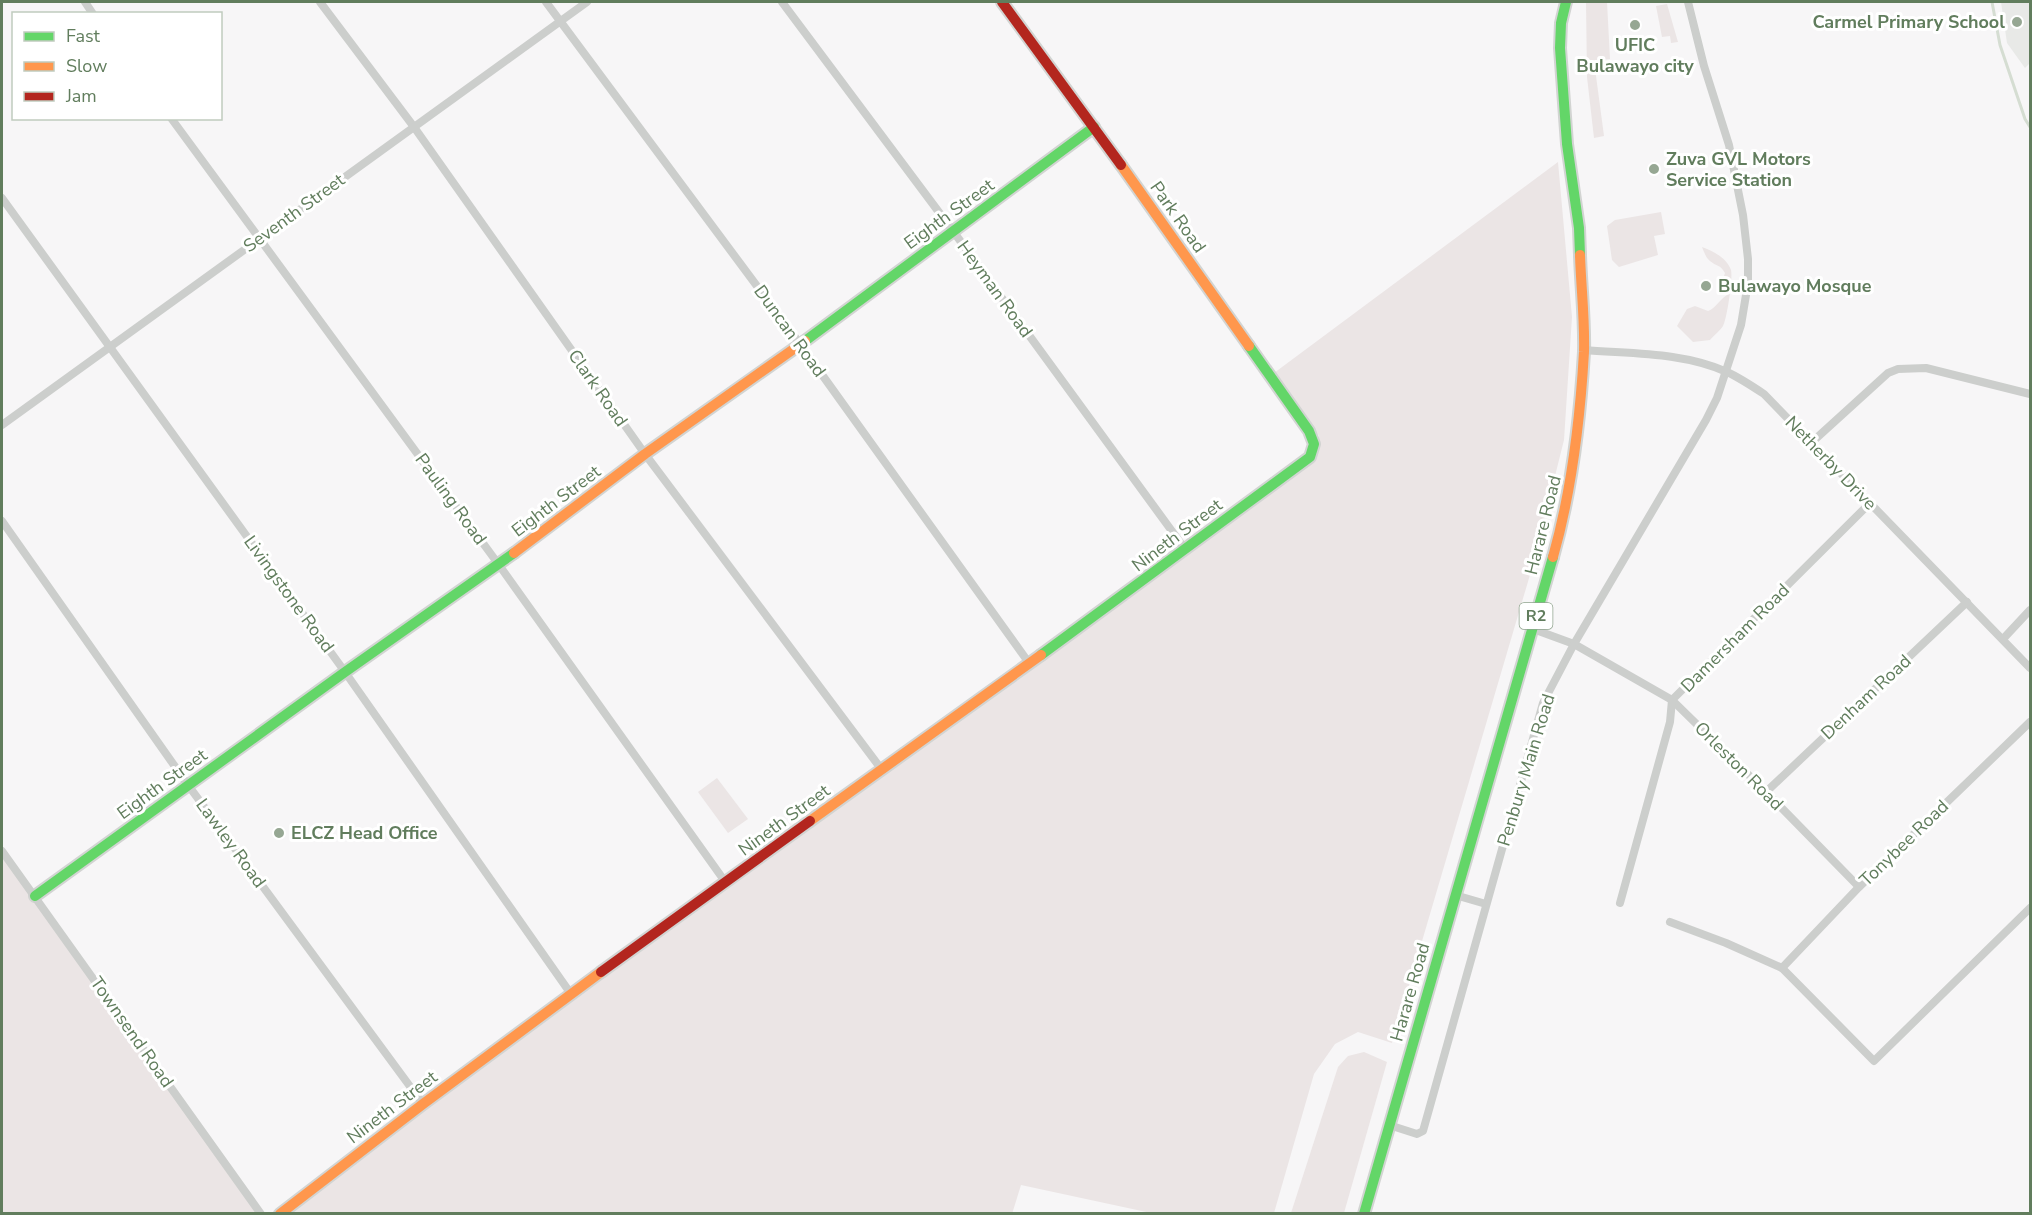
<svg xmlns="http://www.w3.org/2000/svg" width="2032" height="1215" font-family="'Nunito Sans',sans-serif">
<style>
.built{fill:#e8e9e7}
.green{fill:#ebe5e5}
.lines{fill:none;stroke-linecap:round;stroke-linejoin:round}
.stream{stroke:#d5ddd2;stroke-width:3}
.fast-casing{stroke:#d2d4d2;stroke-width:14}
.slow-casing{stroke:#d2d4d2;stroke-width:14}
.jam-casing{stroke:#d2d4d2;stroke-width:14}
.street{stroke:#cccecc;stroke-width:8}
.fast{stroke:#63d668;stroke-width:10}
.slow{stroke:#ff974d;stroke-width:10}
.jam{stroke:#b3261e;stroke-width:10}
.poi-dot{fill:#96a793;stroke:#fff;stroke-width:2}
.labels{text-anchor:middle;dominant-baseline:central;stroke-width:6;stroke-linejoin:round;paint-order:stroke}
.shield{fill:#fff;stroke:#90a48e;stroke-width:1.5}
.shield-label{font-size:16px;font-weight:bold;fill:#617d5d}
.poi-label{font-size:18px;font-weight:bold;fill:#617d5d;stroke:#fff;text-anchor:start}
.street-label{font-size:18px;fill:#617d5d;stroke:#fff}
</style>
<rect width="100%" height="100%" fill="#f7f6f7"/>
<!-- built -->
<polygon class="built" points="2001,2 2030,2 2030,63 2025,68 2007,43"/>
<!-- green -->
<g class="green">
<polygon points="1586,2 1607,2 1610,59 1594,61 1604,136 1594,138 1587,77"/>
<polygon points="1667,4 1678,42 1671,43 1670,36 1662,37 1656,6"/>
<polygon points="1558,162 1572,317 1564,440 1532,568 1392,1043 1358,1032 1335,1044 1314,1074 1274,1213 1151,1213 1021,1185 1012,1214 283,1214 588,987 1316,460 1319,436 1274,373"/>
<polygon points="1661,212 1665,234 1654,236 1658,255 1619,267 1612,260 1607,226 1615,220"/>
<path d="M1702,247C1713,251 1727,258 1731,270C1733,278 1727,319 1723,326C1720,331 1714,335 1710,340L1693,342L1677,326L1687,309L1695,306L1708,311C1716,308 1719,300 1727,295L1723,279L1725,273C1720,264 1717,267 1710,261C1706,258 1704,252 1702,247Z"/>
<polygon points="717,778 748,819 728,833 698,792"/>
<polygon points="2,855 258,1213 2,1213"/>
<polygon points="1364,1052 1387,1062 1344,1213 1291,1213 1338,1067 1348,1056"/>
</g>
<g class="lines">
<!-- stream -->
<polyline class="stream" points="1992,2 2000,45 2025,119 2030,127"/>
<!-- fast casing -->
<g class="fast-casing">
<g id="fast">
<polyline points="1566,2 1561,23 1560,48 1567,144 1579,228 1580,255"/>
<polyline points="805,341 1094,127"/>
<polyline points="1041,655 1310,457 1314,444 1309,431 1249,346"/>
<polyline points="35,896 345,672 514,553"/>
<polyline points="1364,1214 1553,557"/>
</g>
</g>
<!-- slow casing -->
<g class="slow-casing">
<g id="slow">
<polyline points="1121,165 1249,346"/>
<polyline points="514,553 645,454 805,341"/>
<path d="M1553,557C1572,490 1580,421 1584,352C1585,320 1581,287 1580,255"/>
<polyline points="810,821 1041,655"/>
<polyline points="280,1214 423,1104 601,972"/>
</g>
</g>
<!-- jam casing -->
<g class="jam-casing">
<g id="jam">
<polyline points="1002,2 1121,165"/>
<polyline points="601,972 810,821"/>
</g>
</g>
<!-- street -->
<g class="street">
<polyline points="85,2 93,14"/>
<polyline points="320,2 414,127 645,454 882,770"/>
<polyline points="546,2 800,344 1029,663"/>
<polyline points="782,2 953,231 1185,549"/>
<polyline points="171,118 499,565 726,883"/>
<polyline points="2,198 345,672 571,994"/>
<path d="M1584,350C1631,354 1683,352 1727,372C1740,378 1752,386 1764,394L2030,668"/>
<polyline points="2,425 587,2"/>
<polyline points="1811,443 1888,373 1898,369 1926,368 2030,394"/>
<polyline points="2,521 188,785 423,1104"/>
<polyline points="1533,629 1574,644 1672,700 1766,792 1859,887"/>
<polyline points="2003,639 2030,610"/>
<polyline points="1766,792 1967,602"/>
<polyline points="2,851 261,1214"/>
<polyline points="1455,895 1486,904"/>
<polyline points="1620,903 1670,722 1672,700 1870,503"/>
<polyline points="1670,922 1726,943 1782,968 1874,1061 2030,908"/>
<polyline points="1782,968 1859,887 2030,722"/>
<polyline points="1389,1125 1417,1134 1423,1131 1543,703 1574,644 1706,420 1717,398 1741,325 1748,283 1748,259 1743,215 1729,145 1704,66 1688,2"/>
</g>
<!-- fast -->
<use href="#fast" class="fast"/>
<!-- slow -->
<use href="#slow" class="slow"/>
<!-- jam -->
<use href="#jam" class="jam"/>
</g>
<!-- markers -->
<g class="poi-dot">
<circle cx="2017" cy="22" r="6"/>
<circle cx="1635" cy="25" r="6"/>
<circle cx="1654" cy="169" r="6"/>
<circle cx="1706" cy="286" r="6"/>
<circle cx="279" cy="833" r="6"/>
</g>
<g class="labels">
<!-- shield labels -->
<rect class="shield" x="1519.5" y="603" width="33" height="26" rx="4.5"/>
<g class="shield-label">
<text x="1536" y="616">R2</text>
</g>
<!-- poi labels -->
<g class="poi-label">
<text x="2005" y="22" text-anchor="end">Carmel Primary School</text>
<text x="1635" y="45" text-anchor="middle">UFIC<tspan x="1635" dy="21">Bulawayo city</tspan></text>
<text x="1666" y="159">Zuva GVL Motors<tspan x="1666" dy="21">Service Station</tspan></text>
<text x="1718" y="286">Bulawayo Mosque</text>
<text x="291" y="833">ELCZ Head Office</text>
</g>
<!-- street labels -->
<g class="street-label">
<text transform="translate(294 213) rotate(-36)">Seventh Street</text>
<text transform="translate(949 214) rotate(-36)">Eighth Street</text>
<text transform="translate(1178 217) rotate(55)">Park Road</text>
<text transform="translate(995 289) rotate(54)">Heyman Road</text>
<text transform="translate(790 331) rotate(54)">Duncan Road</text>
<text transform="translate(598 388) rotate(55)">Clark Road</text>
<text transform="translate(1831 463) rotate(46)">Netherby Drive</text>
<text transform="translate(451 499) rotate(54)">Pauling Road</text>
<text transform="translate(556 501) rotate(-37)">Eighth Street</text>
<text transform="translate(1543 525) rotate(-76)">Harare Road</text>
<text transform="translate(1177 535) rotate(-37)">Nineth Street</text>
<text transform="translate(289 594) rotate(54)">Livingstone Road</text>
<text transform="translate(1735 638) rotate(-45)">Damersham Road</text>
<text transform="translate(1866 697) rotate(-43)">Denham Road</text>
<text transform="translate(1739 766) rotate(45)">Orleston Road</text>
<text transform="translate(1526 770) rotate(-73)">Penbury Main Road</text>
<text transform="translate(162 784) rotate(-36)">Eighth Street</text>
<text transform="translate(784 820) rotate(-36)">Nineth Street</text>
<text transform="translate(231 843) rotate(54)">Lawley Road</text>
<text transform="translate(1904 843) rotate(-44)">Tonybee Road</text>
<text transform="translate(1410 992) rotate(-74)">Harare Road</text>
<text transform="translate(132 1032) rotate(55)">Townsend Road</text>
<text transform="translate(392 1107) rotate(-37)">Nineth Street</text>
</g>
</g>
<!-- border -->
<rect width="2032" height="1215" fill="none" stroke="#617d5d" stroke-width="6"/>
<!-- legend -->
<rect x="12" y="12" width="210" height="108" fill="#ffffff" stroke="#c0cbbe" stroke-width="1.5"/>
<rect x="24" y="32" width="30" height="9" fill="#63d668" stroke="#c0cbbe" stroke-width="1.5"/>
<text x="66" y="42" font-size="18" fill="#617d5d">Fast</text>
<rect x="24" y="62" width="30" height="9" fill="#ff974d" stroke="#c0cbbe" stroke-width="1.5"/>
<text x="66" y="72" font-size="18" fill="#617d5d">Slow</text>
<rect x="24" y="92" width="30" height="9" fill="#b3261e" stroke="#c0cbbe" stroke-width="1.5"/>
<text x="66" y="102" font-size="18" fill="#617d5d">Jam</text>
</svg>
